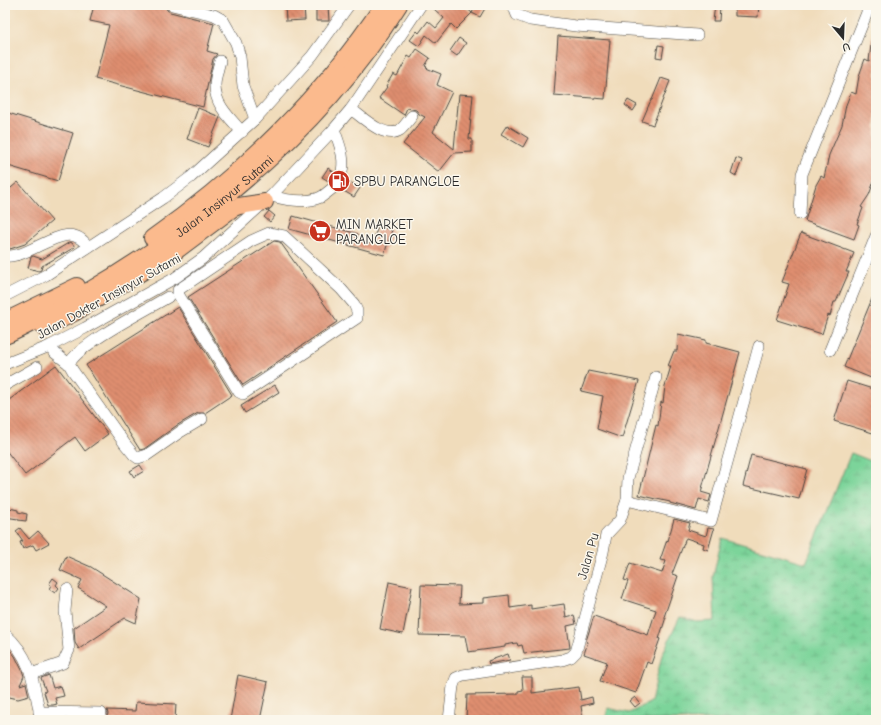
<svg xmlns="http://www.w3.org/2000/svg" width="881" height="725" font-family="'Comic Neue',sans-serif">
<style>
.wetland{fill:url(#wetland-marsh);stroke:#548062}
.building{fill:url(#building-back-hatch)}
.lines{fill:none;stroke-linecap:round;stroke-linejoin:round}
.minor-casing{stroke:#494641;stroke-width:12}
.highway-casing{stroke:#494641;stroke-width:18}
.minor{stroke:#fff;stroke-width:11}
.highway{stroke:#fbba8d;stroke-width:16}
.labels{text-anchor:middle;dominant-baseline:central;stroke-width:3;stroke-linejoin:round;paint-order:stroke}
.poi-label{font-size:13px;fill:#2b2b2b;stroke:#fbf7ec;text-anchor:start}
.street-label{font-size:13px;fill:#2b2b2b;stroke:#fbf7ec}
</style>
<defs>
<pattern id="wetland-marsh" width="20" height="14" patternUnits="userSpaceOnUse"><rect width="20" height="14" fill="#7cd49a"/><path d="M1 5h8M5 5V1M11 12h8M15 12V8" fill="none" stroke="#6bb685"/></pattern>
<pattern id="building-back-hatch" width="6" height="6" patternUnits="userSpaceOnUse"><rect width="6" height="6" fill="#df8e6f"/><path d="M-1 5l2 2M0 0l6 6M5-1l2 2" fill="none" stroke="#b5745b"/></pattern>
</defs>
<rect width="100%" height="100%" fill="#fbf7ec"/>
<filter id="ink" filterUnits="userSpaceOnUse"><feTurbulence type="fractalNoise" baseFrequency=".025" numOctaves="2"/><feDisplacementMap in="SourceGraphic" scale="8" xChannelSelector="R" yChannelSelector="G"/><feConvolveMatrix kernelMatrix="1 2 1 2 8 2 1 2 1" color-interpolation-filters="sRGB"/></filter>
<filter id="wash" filterUnits="userSpaceOnUse"><feTurbulence type="fractalNoise" baseFrequency=".012" numOctaves="4" result="noise"/><feDisplacementMap in="SourceGraphic" scale="16" xChannelSelector="R" yChannelSelector="G"/><feGaussianBlur stdDeviation="0.9" result="paint"/><feColorMatrix in="noise" values="0 0 0 0 0 0 0 0 0 0 0 0 0 0 0 0 0 1.4 0 .05"/><feComposite in="paint" operator="in"/></filter>
<g filter="url(#wash)">
<rect width="100%" height="100%" fill="#f0dcbb"/>
<!-- wetland -->
<polygon class="wetland" points="851,453 876,463 876,720 605,720 608,708 629,713 651,702 662,655 680,617 697,622 715,621 713,577 722,538 806,563"/>
<g id="blocks">
<!-- building -->
<g class="building">
<polygon points="94,5 165,5 167,10 170,12 214,23 207,51 217,54 213,59 203,107 95,79 109,25 90,21"/>
<polygon points="285,5 304,5 305,20 286,21"/>
<polygon points="316,5 328,5 329,21 316,21"/>
<polygon points="438,5 463,5 472,13 456,29 451,24 436,43 426,35 419,46 410,40 417,31 419,33 428,21 436,28 444,18 434,9"/>
<polygon points="476,5 487,5 480,17 472,13"/>
<polygon points="715,5 720,5 719,21 713,21"/>
<polygon points="735,5 759,5 758,17 735,16"/>
<polygon points="558,36 610,40 605,99 554,95"/>
<polygon points="872,37 876,37 876,176 869,195 861,207 863,208 857,224 859,225 854,239 805,221 816,185 821,176 824,178 829,155 842,125 846,105 851,92 856,94 859,76 865,59 869,61"/>
<polygon points="459,38 466,43 457,56 450,51"/>
<polygon points="658,45 664,46 662,58 656,57"/>
<polygon points="417,49 430,58 425,66 427,67 426,68 441,74 437,85 452,92 433,132 454,149 459,94 473,95 469,139 472,139 472,152 454,153 439,172 403,144 425,117 419,114 416,110 407,108 404,115 379,98 387,87 386,86 393,74 397,76 408,56 411,58"/>
<polygon points="661,78 670,81 653,125 642,121 651,100 652,100"/>
<polygon points="628,100 637,105 633,111 625,105"/>
<polygon points="198,108 220,117 208,147 187,139"/>
<polygon points="5,112 73,133 58,181 5,165"/>
<polygon points="507,125 528,138 523,147 501,134"/>
<polygon points="736,158 742,160 736,176 731,173"/>
<polygon points="328,168 335,173 335,179 330,182 322,177"/>
<polygon points="347,180 360,188 354,197 342,190 342,183"/>
<polygon points="18,182 52,221 25,244 10,249 5,243 5,193"/>
<polygon points="269,211 275,216 270,222 264,217"/>
<polygon points="293,216 358,234 356,240 372,244 378,226 392,230 384,255 289,229"/>
<polygon points="801,233 854,253 846,272 849,272 836,302 834,302 830,316 828,315 822,334 777,320 789,284 782,282"/>
<polygon points="274,241 280,242 337,322 243,385 188,297"/>
<polygon points="70,242 72,243 75,247 42,266 41,270 39,271 28,268 31,257 33,256 42,259"/>
<polygon points="876,289 876,380 844,367"/>
<polygon points="178,307 232,395 205,413 198,413 176,426 144,449 140,450 86,365"/>
<polygon points="678,334 706,340 706,343 740,352 701,492 711,495 709,502 699,499 696,510 670,503 670,502 639,495 656,425 658,426 661,402 663,403 665,386 671,366 668,366 674,351 677,351"/>
<polygon points="56,365 108,434 85,451 75,437 25,475 5,449 5,403"/>
<polygon points="588,371 639,381 622,438 597,429 603,396 581,391"/>
<polygon points="847,381 876,390 876,434 834,421"/>
<polygon points="275,385 279,392 245,413 241,406"/>
<polygon points="751,455 807,469 799,499 743,486"/>
<polygon points="140,465 144,471 134,477 130,471"/>
<polygon points="5,507 18,510 18,512 27,514 26,521 18,520 18,519 5,517"/>
<polygon points="674,519 690,523 688,530 706,536 708,528 714,529 708,550 703,548 704,544 686,538 672,574 678,576 664,617 666,617 659,639 660,639 651,664 647,662 636,693 600,681 607,662 584,654 588,642 586,641 594,616 648,635 656,610 622,599 628,581 624,580 630,563 662,573 666,561 660,560 667,540 668,541"/>
<polygon points="20,528 29,539 38,531 49,543 36,550 33,545 23,549 20,542 23,541 16,531"/>
<polygon points="66,556 91,567 141,599 136,623 125,618 79,649 75,643 74,628 106,606 78,588 82,580 60,570"/>
<polygon points="53,578 58,582 56,585 59,588 55,593 49,589 51,585 49,584"/>
<polygon points="389,582 412,587 403,634 380,629"/>
<polygon points="421,585 460,586 459,604 484,603 484,598 509,595 510,608 531,605 531,609 564,604 566,617 574,615 576,624 567,626 570,648 524,653 522,645 518,646 517,643 505,645 505,647 468,652 465,636 419,635"/>
<polygon points="5,644 15,656 22,670 24,676 20,685 26,683 29,696 18,699 5,696"/>
<polygon points="508,654 510,660 489,664 488,661"/>
<polygon points="49,675 53,688 61,686 64,696 55,698 57,704 53,705 48,705 44,692 46,691 41,678"/>
<polygon points="238,675 268,682 260,720 230,720"/>
<polygon points="522,677 532,677 532,693 579,687 581,700 592,697 593,703 581,706 583,720 466,720 467,695 518,694 518,691 523,690"/>
<polygon points="635,697 640,703 635,707 630,701"/>
<polygon points="136,702 176,704 175,720 105,720 108,714 107,710 135,711"/>
</g>
</g>
</g>
<g filter="url(#ink)">
<use href="#blocks" fill-opacity="0" stroke="#494641" stroke-width="1"/>
<g class="lines">
<!-- minor casing -->
<g class="minor-casing">
<g id="minor">
<polyline points="172,5 214,15 223,20 236,43 240,57 243,86 255,119"/>
<polyline points="513,5 517,15 530,20 576,26 697,35"/>
<path d="M220,61C218,69 215,78 215,86C215,105 230,118 242,132"/>
<path d="M351,109C362,117 385,140 400,130C404,127 408,121 412,116"/>
<path d="M334,129C340,146 346,159 341,176"/>
<path d="M271,196C286,200 306,204 321,197C326,194 331,189 336,186"/>
<polyline points="800,214 802,174 870,5"/>
<polygon points="269,233 284,236 341,289 354,304 357,311 357,318 243,394 239,392 178,294 178,290 251,241"/>
<path d="M5,256C33,259 68,215 88,247"/>
<polyline points="5,296 46,275 163,198 191,177 255,119 312,56 349,5"/>
<path d="M168,297C146,310 79,344 69,364L73,371L125,444L134,455L138,458L147,455L180,432L202,419"/>
<polyline points="50,346 55,353 69,364"/>
<polyline points="830,350 876,236"/>
<polyline points="5,364 50,346 85,328 175,278 203,258 271,196 334,129 351,109 421,5"/>
<polyline points="5,385 37,367"/>
<polyline points="627,500 628,478 656,377"/>
<path d="M5,634C33,658 34,687 41,720"/>
<polyline points="31,674 63,663 69,650 65,611 67,589"/>
<polyline points="39,712 101,713"/>
<polyline points="449,720 453,686 456,678 463,675 562,660 571,657 576,652 603,552 606,535 620,520 627,500 711,521 759,346"/>
</g>
</g>
<!-- highway casing -->
<g class="highway-casing">
<g id="highway">
<path d="M152,238C239,177 324,95 383,5"/>
<polyline points="5,321 77,286"/>
<polyline points="44,328 74,313 172,254 232,209 239,206 265,202"/>
<path id="s1" d="M5,336C33,324 59,308 85,293C208,221 323,127 399,5"/>
</g>
</g>
<!-- minor -->
<use href="#minor" class="minor"/>
<!-- highway -->
<use href="#highway" class="highway"/>
</g>
</g>
<!-- icons -->
<defs>
<g id="fuel-disc" transform="scale(1.15)"><circle r="9.5" fill="#c8321e" stroke="#fbf7ec"/><path d="M-5.5-6h7V0h2V4h1.3V-2.5L3-4.5l.8-.8L6-3V5H2.5V1h-1V6h-7ZM-4.2-4.7v3.2H.2V-4.7Z" fill="#fff"/></g>
<g id="supermarket-disc" transform="scale(1.15)"><circle r="9.5" fill="#c8321e" stroke="#fbf7ec"/><path d="M-6-5.5h2.5l.6 2H6L4.5 2H-2.5L-4.4-4H-6ZM-1.5 3.2a1.3 1.3 0 1 0 .1 0ZM3 3.2a1.3 1.3 0 1 0 .1 0Z" fill="#fff"/></g>
</defs>
<g fill-rule="evenodd">
<use href="#fuel-disc" x="339" y="181"/>
<use href="#supermarket-disc" x="320" y="231"/>
</g>
<g class="labels">
<!-- poi labels -->
<g class="poi-label">
<text x="354" y="181">SPBU PARANGLOE</text>
<text x="336" y="224">MIN MARKET<tspan x="336" dy="15">PARANGLOE</tspan></text>
</g>
<!-- street labels -->
<g class="street-label">
<text stroke="none"><textPath href="#s1" startOffset="261">Jalan Insinyur Sutami</textPath></text>
<text transform="translate(109 296) rotate(-29)">Jalan Dokter Insinyur Sutami</text>
<text transform="translate(588 556) rotate(-74)">Jalan Pu</text>
</g>
</g>
<!-- margin -->
<rect width="881" height="725" fill="none" stroke="#fbf7ec" stroke-width="20"/>
<!-- north arrow -->
<g transform="translate(843 38) rotate(161)" stroke="#fbf7ec" stroke-width="3" paint-order="stroke">
<path d="M0-3L7 15L0 10L-7 15Z" fill="#2b2b2b"/>
<text y="-6" font-size="11" font-weight="bold" text-anchor="middle" fill="#2b2b2b">U</text>
</g>
</svg>
